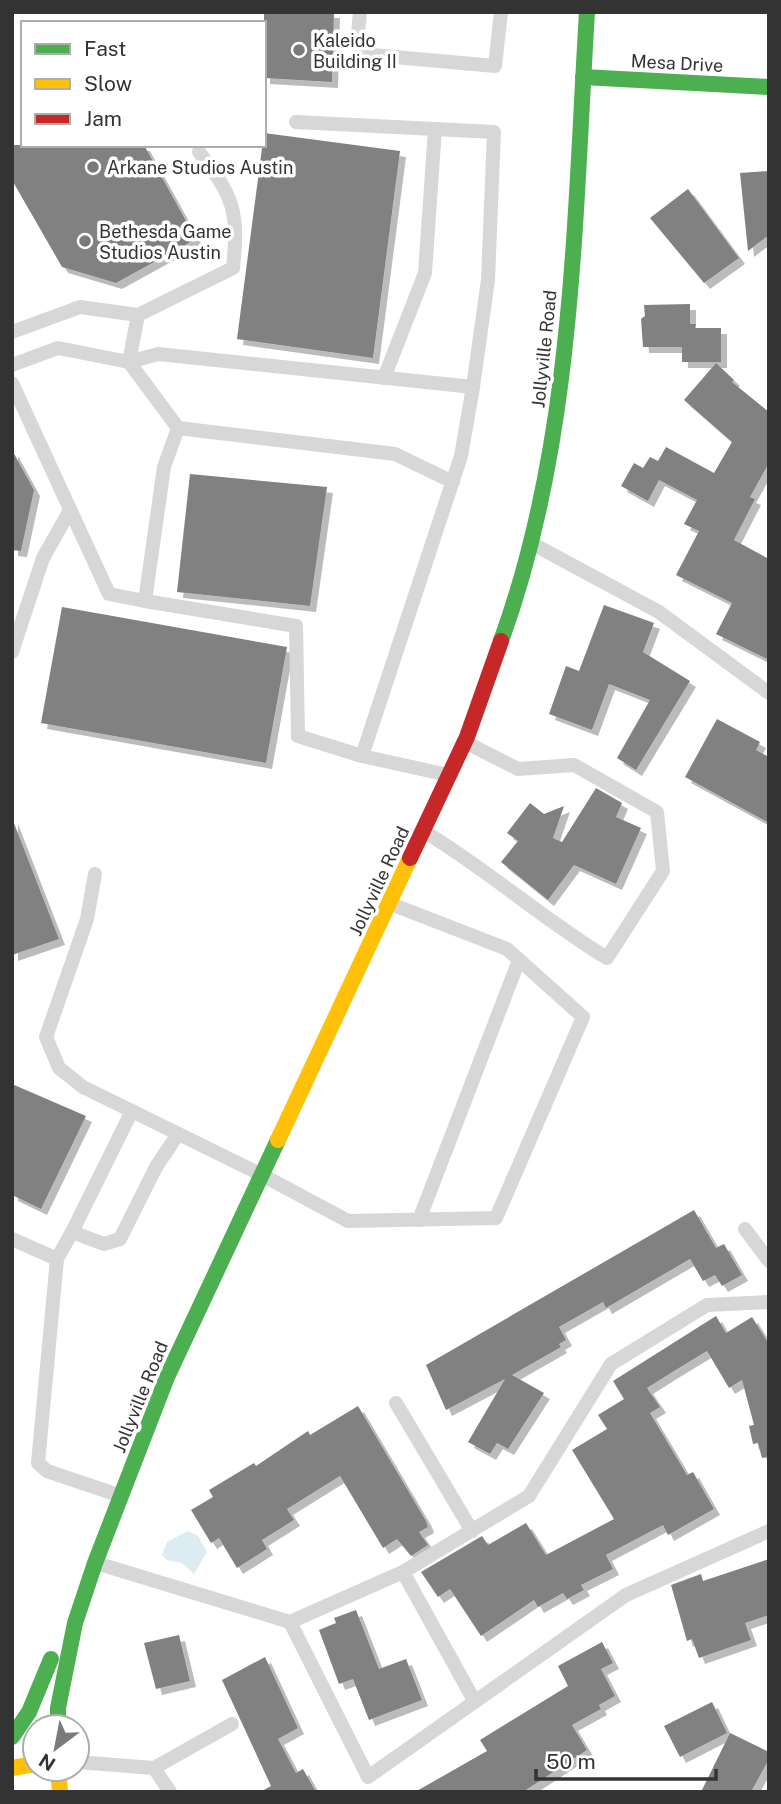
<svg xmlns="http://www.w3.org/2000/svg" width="781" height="1804" font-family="'Public Sans',sans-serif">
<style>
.water{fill:#ddebf3}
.building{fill:#818181;filter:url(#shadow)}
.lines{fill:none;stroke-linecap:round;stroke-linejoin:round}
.lane{stroke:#d7d7d7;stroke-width:14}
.fast{stroke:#4caf50;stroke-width:16}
.slow{stroke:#ffc107;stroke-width:16}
.jam{stroke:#c62828;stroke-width:16}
.poi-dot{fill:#7a7a7a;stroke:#fff;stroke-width:2.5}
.labels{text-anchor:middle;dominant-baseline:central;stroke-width:7;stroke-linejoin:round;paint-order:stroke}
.poi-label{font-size:18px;fill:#333;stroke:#fff;text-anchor:start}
.street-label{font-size:18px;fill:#333;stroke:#fff}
</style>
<defs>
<filter id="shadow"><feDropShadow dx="6" dy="6" stdDeviation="0" flood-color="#0004"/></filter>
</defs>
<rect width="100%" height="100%" fill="#fff"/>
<!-- water -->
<polygon class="water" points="188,1531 198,1536 207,1552 194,1574 182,1563 167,1560 162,1555 167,1542"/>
<!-- building -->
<g class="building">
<polygon points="264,12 334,12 332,82 264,78"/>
<polygon points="264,133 400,151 373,358 237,339"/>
<polygon points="12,145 144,145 196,239 116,283 62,267 12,180"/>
<polygon points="769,171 769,235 748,251 740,173"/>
<polygon points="688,189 739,258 704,283 650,218"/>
<polygon points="690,304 690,324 696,324 695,328 721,328 721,362 682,362 682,347 643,347 641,319 645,316 644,305"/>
<polygon points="716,363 734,380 732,382 769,412 769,463 750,497 755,499 734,540 769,559 769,660 716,634 732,603 676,575 699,531 684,524 697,500 659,480 648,501 621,486 634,463 643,468 650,457 658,461 666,447 714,473 732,442 684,400"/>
<polygon points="12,450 34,490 21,551 12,550"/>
<polygon points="190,474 327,487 310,606 177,592"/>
<polygon points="604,605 654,623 643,652 690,681 636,770 617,758 650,700 609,684 592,730 549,714 566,666 579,671"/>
<polygon points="62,607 287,647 266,763 41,723"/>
<polygon points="717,719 760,742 756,750 769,757 769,823 685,777"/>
<polygon points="596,788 622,803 616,817 641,828 616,884 574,865 548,900 501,862 518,841 507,833 530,803 544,814 564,806 553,838 562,842"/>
<polygon points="12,818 59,939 12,955"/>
<polygon points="12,1084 86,1116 41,1209 12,1195"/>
<polygon points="694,1210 716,1248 724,1244 742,1275 722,1286 715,1275 703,1281 690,1259 606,1308 603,1302 559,1327 566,1340 559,1344 561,1347 512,1375 544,1393 508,1449 497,1443 490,1454 468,1442 505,1379 446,1410 426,1365"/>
<polygon points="716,1316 726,1333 752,1317 769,1344 769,1457 762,1458 758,1443 753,1444 749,1426 754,1425 742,1380 729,1388 707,1351 674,1371 647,1388 660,1407 650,1413 687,1475 693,1472 714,1509 668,1535 663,1525 606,1555 613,1569 581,1585 584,1590 567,1599 563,1593 538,1607 534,1600 481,1636 450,1589 438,1597 421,1572 482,1536 488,1545 526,1523 546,1555 614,1519 572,1450 607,1429 598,1415 624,1399 613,1381"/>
<polygon points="358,1406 426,1521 428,1527 419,1532 428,1545 411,1556 397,1539 383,1548 340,1476 287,1509 294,1520 262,1540 267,1549 237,1568 219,1538 211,1543 191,1510 213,1497 209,1490 254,1463 256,1466 308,1431 310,1435"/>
<polygon points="769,1559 769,1615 745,1623 751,1640 699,1658 692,1639 687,1641 671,1585 701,1574 703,1581"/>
<polygon points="356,1610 379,1669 406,1659 422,1700 369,1720 353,1679 339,1684 319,1630 336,1623 334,1618"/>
<polygon points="179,1635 190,1681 156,1689 144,1643"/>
<polygon points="602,1642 613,1663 601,1669 615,1696 599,1705 601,1709 572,1725 587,1750 523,1792 415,1792 487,1751 480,1740 568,1686 558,1666"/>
<polygon points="265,1657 298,1728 278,1739 296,1773 303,1769 316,1792 260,1792 271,1786 222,1680"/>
<polygon points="712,1702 727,1733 680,1757 664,1726"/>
<polygon points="730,1733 769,1752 769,1759 751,1792 701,1792"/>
</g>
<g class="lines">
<!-- lane -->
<g class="lane">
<polyline points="360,12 357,43 361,54 495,66 501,12"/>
<polyline points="138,315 129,362 178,428 395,454 453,482"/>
<path d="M12,332L80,307L138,315L233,268C239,212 234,197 199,152"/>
<polyline points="12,365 58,348 129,362 158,354 473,387 488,280 494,132 296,122"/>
<polyline points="384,378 425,273 435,129"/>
<polyline points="12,383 109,594 145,601"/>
<polyline points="178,428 164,467 145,601 296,626 298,736 362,756 448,775"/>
<polyline points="531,543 659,612 769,693"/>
<polyline points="12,652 43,558 69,512"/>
<polyline points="362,756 461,456 473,387"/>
<path d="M425,832C488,870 544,920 607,958L663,871L657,812L574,765L518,769L465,742"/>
<polyline points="95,874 87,919 46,1037 59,1068 83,1087 262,1175 348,1221 496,1218 583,1017 507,949 391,904"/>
<polyline points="419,1220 519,960"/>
<polyline points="745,1229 769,1261"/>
<polyline points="72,1232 132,1111"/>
<polyline points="12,1239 57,1259 72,1232 104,1244 120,1239 156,1167 178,1134"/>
<polyline points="57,1259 38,1463 47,1471 118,1495"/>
<polyline points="396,1403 472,1531"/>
<polyline points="96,1563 290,1622 403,1572 529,1496 611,1364 707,1305 769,1302"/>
<polyline points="403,1572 475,1702"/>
<polyline points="290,1622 368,1777 626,1595 769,1531"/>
<polyline points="77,1762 154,1768 170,1792"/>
<polyline points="154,1768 232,1724"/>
</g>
<!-- fast -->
<g class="fast">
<polyline points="583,77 769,87"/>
<path d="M501,641C574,440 574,223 587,12"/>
<polyline points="58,1727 58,1708 75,1623 95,1563 167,1377 278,1140"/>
<polyline points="12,1737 29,1712 51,1659"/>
</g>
<!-- slow -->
<g class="slow">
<polyline points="278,1140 410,858"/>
<polyline points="12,1768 35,1764"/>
<polyline points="58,1769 60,1792"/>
</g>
<!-- jam -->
<polyline class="jam" points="410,858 467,737 501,641"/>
</g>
<!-- markers -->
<g class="poi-dot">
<circle cx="299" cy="50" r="7"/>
<circle cx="93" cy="167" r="7"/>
<circle cx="85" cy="241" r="7"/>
</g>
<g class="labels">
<!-- poi labels -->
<g class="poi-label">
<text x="313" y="40">Kaleido<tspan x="313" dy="21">Building II</tspan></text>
<text x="107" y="167">Arkane Studios Austin</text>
<text x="99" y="231">Bethesda Game<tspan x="99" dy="21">Studios Austin</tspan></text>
</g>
<!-- street labels -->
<g class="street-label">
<text transform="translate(677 63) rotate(3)">Mesa Drive</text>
<text transform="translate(544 349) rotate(-84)">Jollyville Road</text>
<text transform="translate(379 881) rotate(-65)">Jollyville Road</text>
<text transform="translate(140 1397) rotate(-68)">Jollyville Road</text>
</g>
</g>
<!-- border -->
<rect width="781" height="1804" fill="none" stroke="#333333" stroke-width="28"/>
<!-- legend -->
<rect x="21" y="21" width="245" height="126" fill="#ffffff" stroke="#adadad" stroke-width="2"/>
<rect x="35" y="44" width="35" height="10" fill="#4caf50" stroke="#adadad" stroke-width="2"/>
<text x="84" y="56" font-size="21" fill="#333333">Fast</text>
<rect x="35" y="79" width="35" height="10" fill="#ffc107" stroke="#adadad" stroke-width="2"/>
<text x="84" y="91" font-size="21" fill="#333333">Slow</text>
<rect x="35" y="114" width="35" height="10" fill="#c62828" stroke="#adadad" stroke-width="2"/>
<text x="84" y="126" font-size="21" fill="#333333">Jam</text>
<!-- north arrow -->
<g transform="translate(56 1748) rotate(212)"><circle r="33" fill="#ffffff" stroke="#adadad" stroke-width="2"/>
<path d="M0-5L12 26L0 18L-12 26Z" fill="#7a7a7a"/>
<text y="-10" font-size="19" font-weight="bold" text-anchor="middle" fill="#333333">N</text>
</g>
<!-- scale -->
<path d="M536 1769v10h180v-10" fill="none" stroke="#333333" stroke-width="3.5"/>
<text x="546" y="1769" font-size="21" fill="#333333" stroke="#ffffff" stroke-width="5" paint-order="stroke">50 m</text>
</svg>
